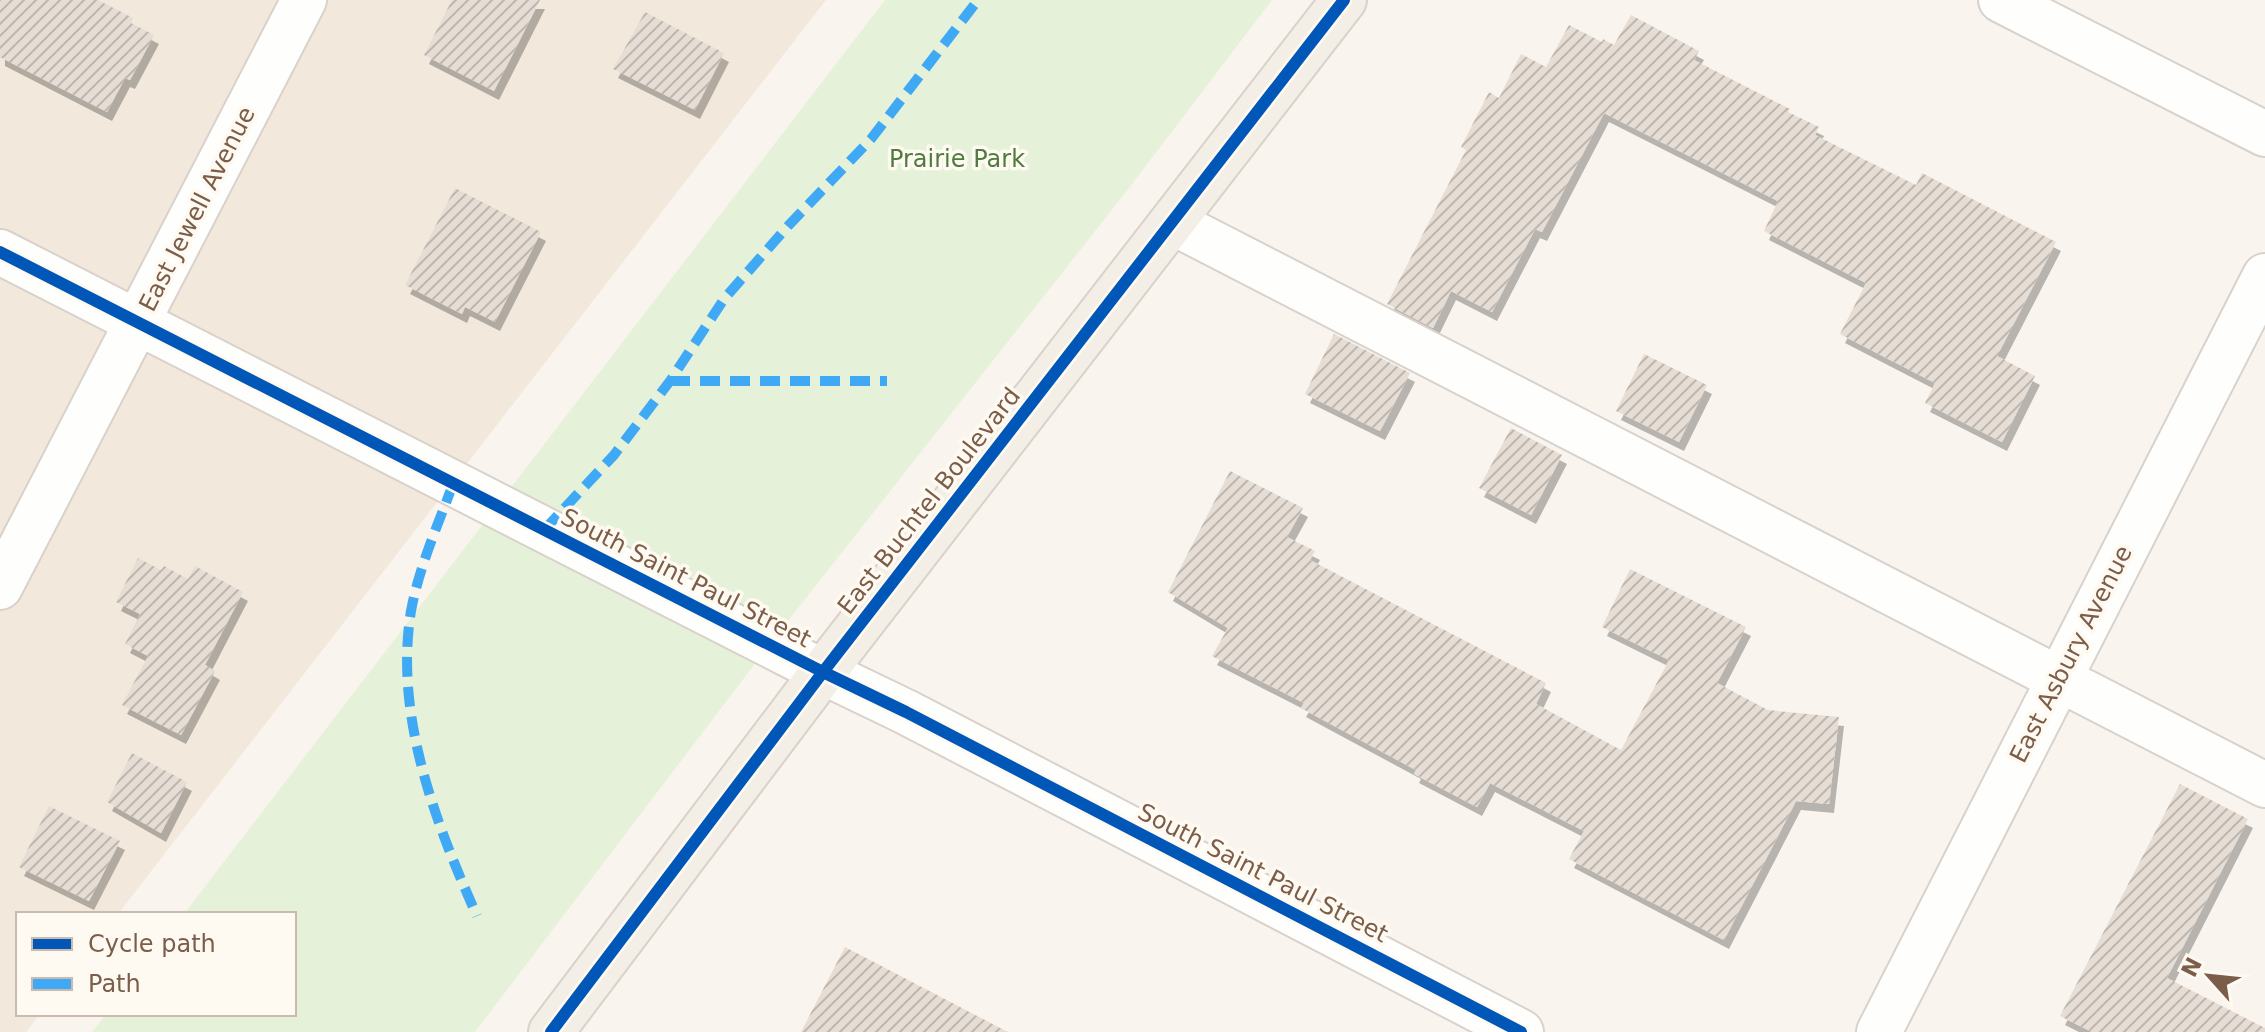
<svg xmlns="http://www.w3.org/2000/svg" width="2265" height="1032" font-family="'DejaVu Sans',sans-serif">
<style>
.residential{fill:#f2e8db}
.green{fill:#e5f1d8}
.building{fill:url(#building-hatch);filter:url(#shadow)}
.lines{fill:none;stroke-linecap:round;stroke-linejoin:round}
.minor-casing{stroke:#d9d2cc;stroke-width:48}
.major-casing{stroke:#dad1ca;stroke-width:48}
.minor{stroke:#fefefc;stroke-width:44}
.major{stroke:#f4efe6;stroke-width:44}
.quiet{stroke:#3fa9f5;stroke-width:10;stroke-dasharray:20 10;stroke-linecap:butt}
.cycleway-casing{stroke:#fffaf1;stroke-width:17}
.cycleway{stroke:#0057b8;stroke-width:12}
.labels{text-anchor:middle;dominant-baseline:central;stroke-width:7;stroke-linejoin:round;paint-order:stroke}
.park-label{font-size:24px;fill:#4f7b3e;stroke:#fffaf1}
.street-label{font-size:24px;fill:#7b5d4a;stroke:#fffaf1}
</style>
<defs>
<pattern id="building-hatch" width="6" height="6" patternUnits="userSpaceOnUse" patternTransform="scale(2)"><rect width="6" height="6" fill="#e6ded5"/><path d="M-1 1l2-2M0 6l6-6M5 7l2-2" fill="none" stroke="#bfb7af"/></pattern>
<filter id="shadow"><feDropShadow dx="5" dy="9" stdDeviation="0" flood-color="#0004"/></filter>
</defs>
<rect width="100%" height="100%" fill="#f9f5ee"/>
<!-- residential -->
<polygon class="residential" points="0,0 826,0 118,914 18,914 18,1014 40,1014 26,1032 0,1032"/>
<!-- green -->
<polygon class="green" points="885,0 1272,0 1129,188 776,636 475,1032 92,1032 106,1014 294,1014 294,914 184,914"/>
<!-- building -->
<g class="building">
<polygon points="0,0 98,0 133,18 131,23 154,35 130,80 125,78 107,112 0,57"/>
<polygon points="452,0 540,0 494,91 424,55"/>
<polygon points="645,12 724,53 695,110 613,69"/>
<polygon points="1631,15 1699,51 1694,60 1790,109 1788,112 1819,127 1815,135 1916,185 1922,173 2056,242 1997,356 2035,376 2002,442 1925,403 1935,383 1840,334 1866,283 1764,231 1778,201 1604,113 1542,232 1535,229 1492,312 1451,291 1433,328 1387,304 1466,150 1461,147 1489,92 1499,98 1521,54 1546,67 1569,25 1602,42 1603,39 1614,45"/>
<polygon points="455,188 541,232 495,322 465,307 462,314 405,285"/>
<polygon points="1334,334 1410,373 1380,431 1305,394"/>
<polygon points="1644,354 1707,385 1679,442 1616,411"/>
<polygon points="1511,428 1562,455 1531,515 1479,488"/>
<polygon points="1230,471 1303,508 1287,537 1315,551 1310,560 1546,683 1536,704 1621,750 1669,660 1602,627 1630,569 1746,627 1717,683 1768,710 1839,717 1829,804 1796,801 1724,940 1569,859 1584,831 1490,783 1477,807 1414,774 1416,770 1301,708 1304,703 1212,656 1228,628 1168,592"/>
<polygon points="138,558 161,570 164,566 188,579 195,566 243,592 205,665 215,671 181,735 122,705 148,656 125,644 140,614 116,602"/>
<polygon points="132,753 187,782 161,833 107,802"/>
<polygon points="2180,784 2248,819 2167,978 2265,1028 2265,1032 2092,1032 2060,1016"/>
<polygon points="49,806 120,841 89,901 19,867"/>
<polygon points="845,947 1008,1032 801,1032"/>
</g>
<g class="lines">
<!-- minor casing -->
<g class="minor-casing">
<g id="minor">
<polyline points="2001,0 2265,134"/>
<polyline points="1174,223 2265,785"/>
<polyline points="0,252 823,672 906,712 1521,1032"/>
<polyline points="0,587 304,0"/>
<polyline points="1879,1032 2265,276"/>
</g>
</g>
<!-- major casing -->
<g class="major-casing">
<polyline id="major" points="551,1032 823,672 1344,0"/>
</g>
<!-- minor -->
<use href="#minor" class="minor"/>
<!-- major -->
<use href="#major" class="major"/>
<!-- quiet -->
<g class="quiet">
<polyline points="670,381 887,381"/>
<path d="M453,484C438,525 419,567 411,611C394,715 435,822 477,916"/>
<polyline points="544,530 614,455 670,381 724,299 788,226 871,139 978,0"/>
</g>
<!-- cycleway casing -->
<g class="cycleway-casing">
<g id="cycleway">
<polyline points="0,252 823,672 906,712 1521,1032"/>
<polyline points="551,1032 823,672 1344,0"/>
</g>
</g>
<!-- cycleway -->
<use href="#cycleway" class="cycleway"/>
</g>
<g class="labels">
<!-- park labels -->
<g class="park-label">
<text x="957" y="159">Prairie Park</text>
</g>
<!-- street labels -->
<g class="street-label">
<text transform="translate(197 209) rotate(-63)">East Jewell Avenue</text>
<text transform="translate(929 501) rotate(-52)">East Buchtel Boulevard</text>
<text transform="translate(686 578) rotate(27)">South Saint Paul Street</text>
<text transform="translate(2071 654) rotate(-63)">East Asbury Avenue</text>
<text transform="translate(1263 873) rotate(27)">South Saint Paul Street</text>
</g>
</g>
<!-- legend -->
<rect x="16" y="912" width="280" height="104" fill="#fffaf1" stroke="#cabbae" stroke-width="2"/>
<rect x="32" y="938" width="40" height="12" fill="#0057b8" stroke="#cabbae" stroke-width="2"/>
<text x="88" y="952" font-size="24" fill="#7b5d4a">Cycle path</text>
<rect x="32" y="978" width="40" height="12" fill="#3fa9f5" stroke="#cabbae" stroke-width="2"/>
<text x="88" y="992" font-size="24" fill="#7b5d4a">Path</text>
<!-- north arrow -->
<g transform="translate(2209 976) rotate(297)" stroke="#fffaf1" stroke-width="6" paint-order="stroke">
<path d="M0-6L14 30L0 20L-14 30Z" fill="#7b5d4a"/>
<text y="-12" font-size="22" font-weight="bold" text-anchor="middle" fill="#7b5d4a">N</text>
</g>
</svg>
